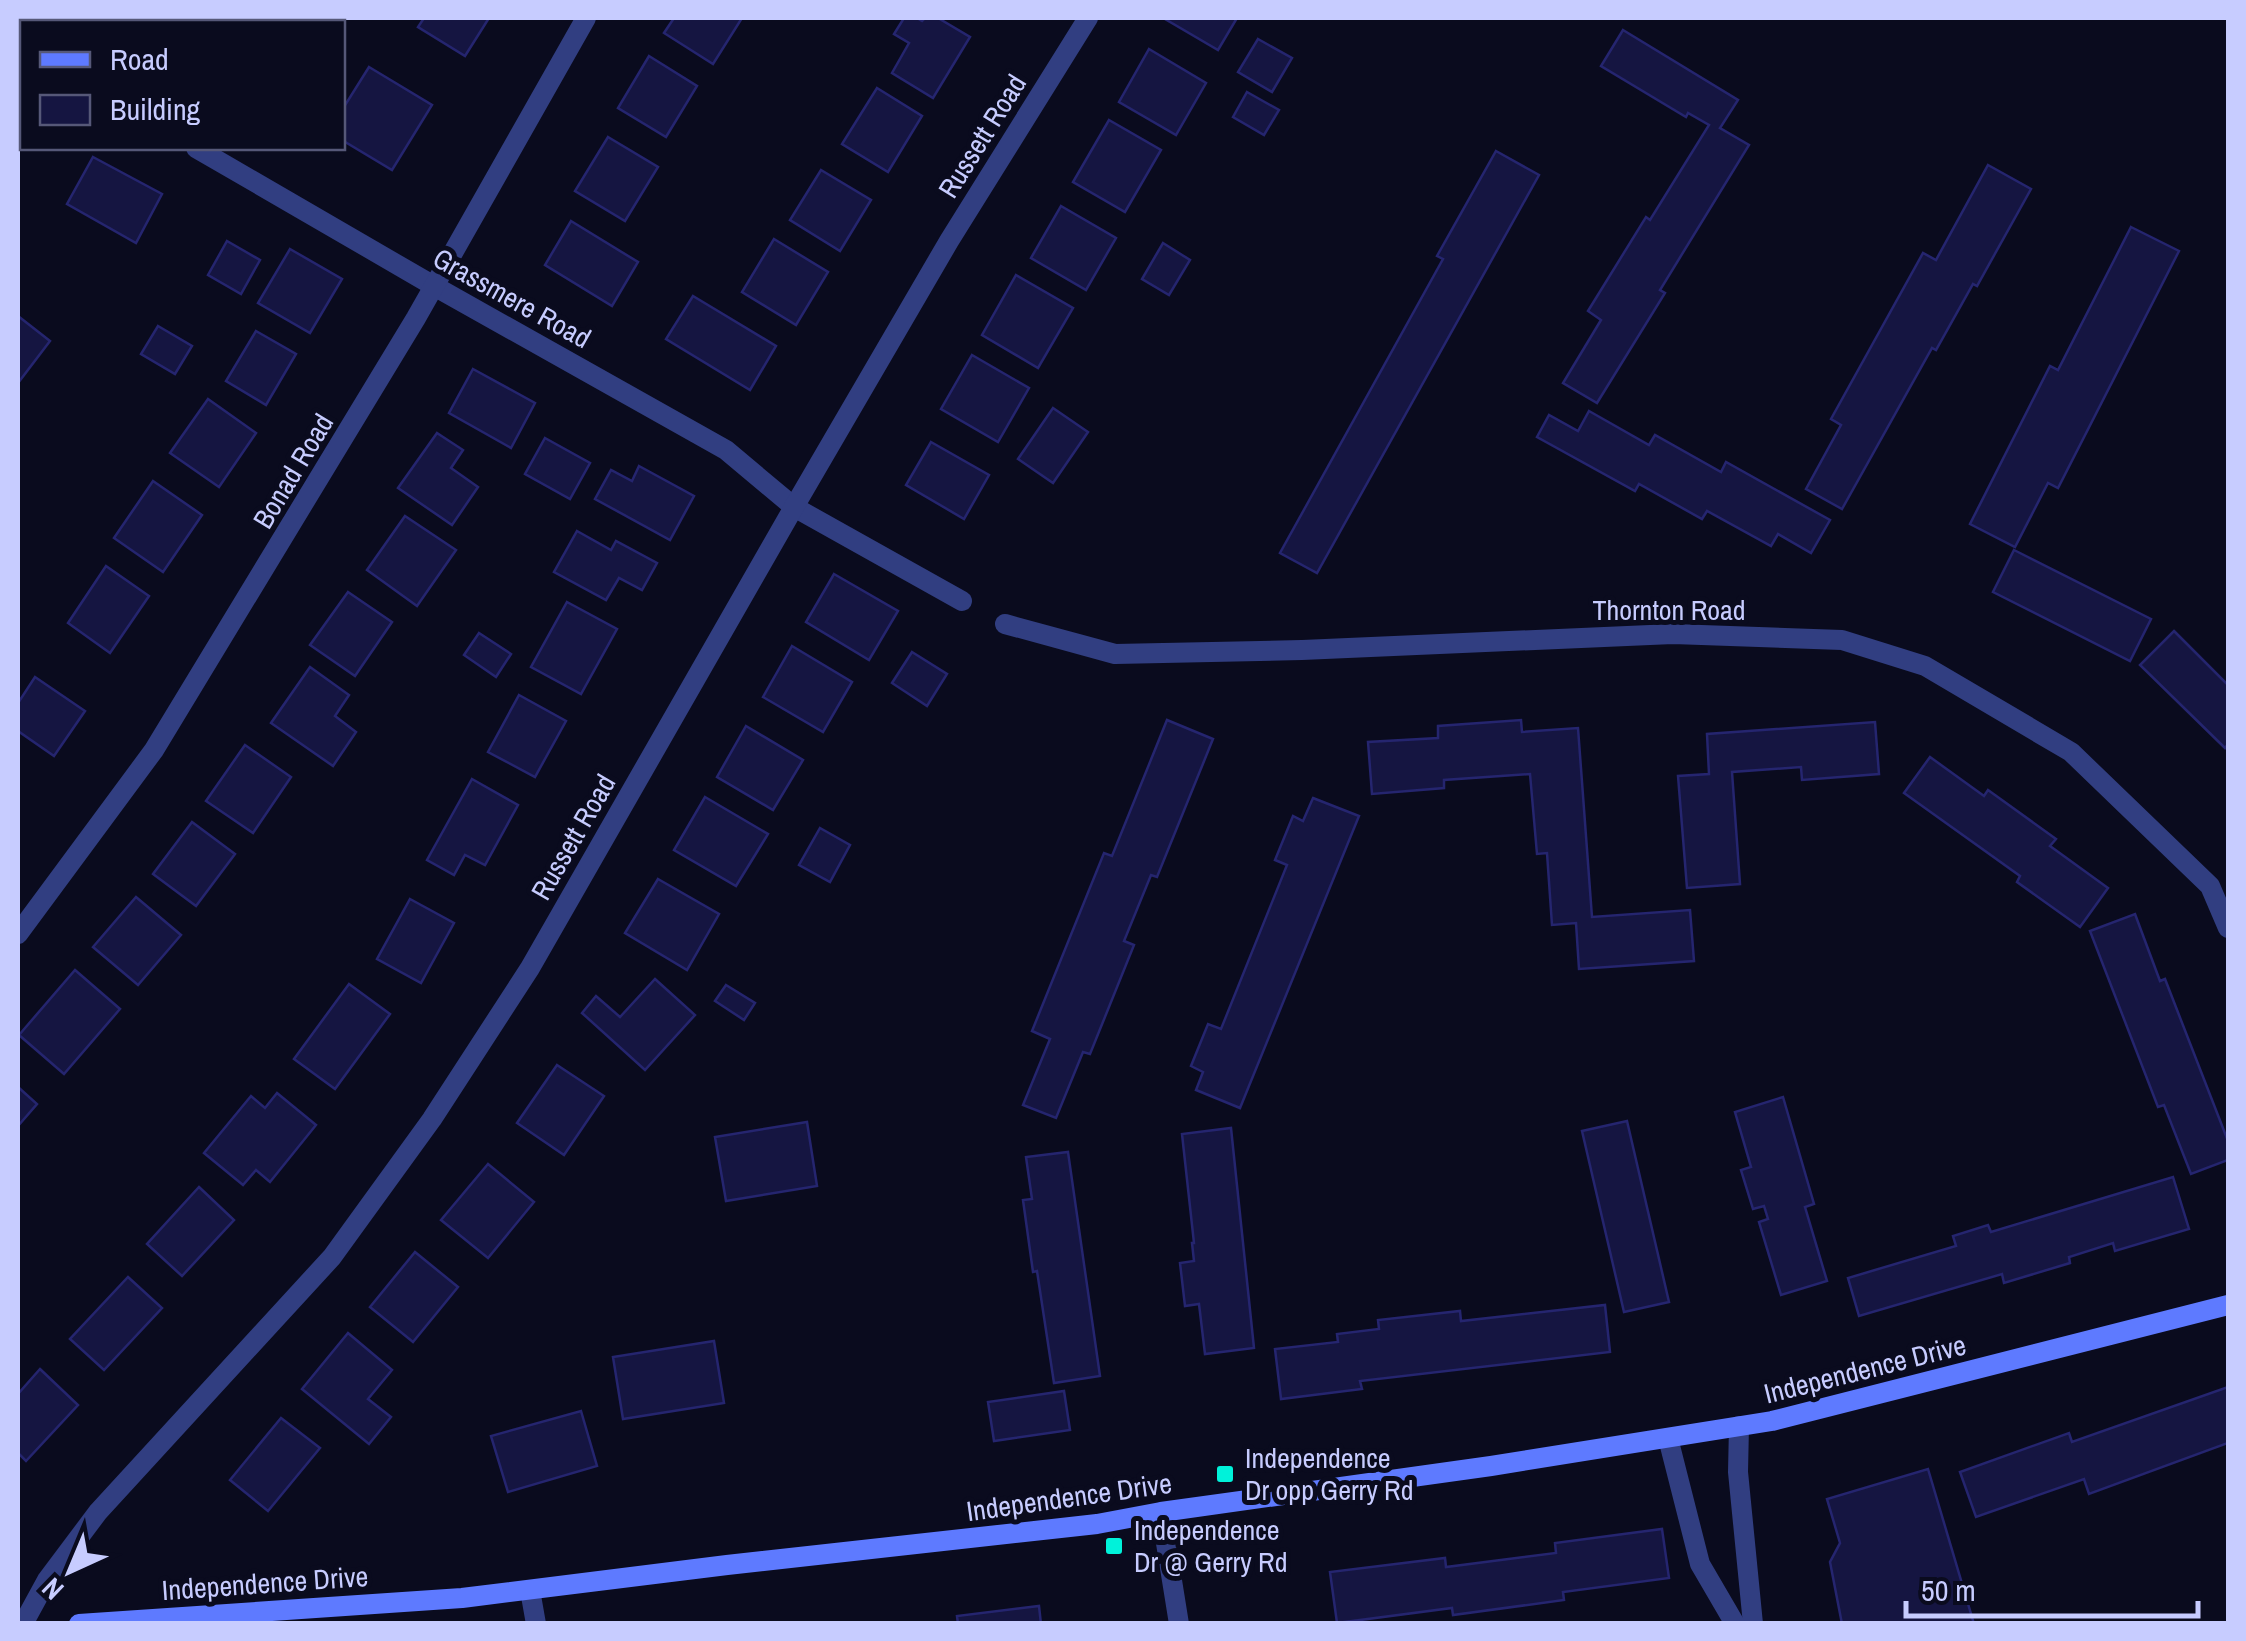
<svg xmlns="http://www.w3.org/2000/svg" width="2246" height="1641" font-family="'Archivo Narrow',sans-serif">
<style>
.building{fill:#151541;stroke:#25256f;stroke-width:2.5}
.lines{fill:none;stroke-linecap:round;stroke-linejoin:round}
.street{stroke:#313e81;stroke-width:20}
.secondary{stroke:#5e7aff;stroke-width:20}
.poi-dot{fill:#00f2da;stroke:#0a0b1e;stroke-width:4}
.labels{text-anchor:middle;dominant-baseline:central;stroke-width:10;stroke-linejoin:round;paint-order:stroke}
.street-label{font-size:28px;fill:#c7ccff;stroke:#0a0b1e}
.poi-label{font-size:28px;fill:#c7ccff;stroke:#0a0b1e;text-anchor:start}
</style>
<rect width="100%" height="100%" fill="#0a0b1e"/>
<!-- building -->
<g class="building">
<polygon points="151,18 229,18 237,22 148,22"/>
<polygon points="424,18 489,18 465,56 418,27"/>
<polygon points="674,18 742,18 713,64 664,33"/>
<polygon points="904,18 917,18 922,21 925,18 938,18 970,37 933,98 892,73 909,43 894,34"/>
<polygon points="1166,18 1237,18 1218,50 1165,19"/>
<polygon points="1623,30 1738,100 1720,128 1749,145 1660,290 1665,293 1597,403 1563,383 1601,320 1588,311 1646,217 1650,220 1709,125 1688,113 1686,117 1601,66"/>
<polygon points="1258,39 1292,58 1272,92 1238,72"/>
<polygon points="1149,49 1206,83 1176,135 1119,102"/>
<polygon points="649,56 697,86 666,137 618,108"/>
<polygon points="369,67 432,105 392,170 342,140 342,110"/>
<polygon points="877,88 922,116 888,172 842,144"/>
<polygon points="1247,92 1279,110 1264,135 1233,117"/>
<polygon points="1109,120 1161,150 1125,212 1073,182"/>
<polygon points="608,137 658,167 625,221 575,191"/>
<polygon points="1496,151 1539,175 1317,573 1280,553 1443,259 1437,256"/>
<polygon points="93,157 162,194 136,243 67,204"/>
<polygon points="1988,165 2031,189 1977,286 1973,284 1936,350 1932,348 1842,509 1806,489 1841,425 1831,419 1923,253 1936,260"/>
<polygon points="821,170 871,200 840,251 790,220"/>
<polygon points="1061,206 1116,238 1086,290 1031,258"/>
<polygon points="571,221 638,262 612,306 545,265"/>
<polygon points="2131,227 2179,251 2058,488 2048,483 2015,547 1970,524 2050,366 2058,370"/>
<polygon points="774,239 828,272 796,325 742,292"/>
<polygon points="227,241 260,260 241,294 208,275"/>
<polygon points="1163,243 1190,260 1169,295 1142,279"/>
<polygon points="290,249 342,279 310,333 258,303"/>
<polygon points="1016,275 1073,308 1038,368 982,335"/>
<polygon points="693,296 776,346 750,390 666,339"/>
<polygon points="18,316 50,341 18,383"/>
<polygon points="158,326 192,346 175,374 141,354"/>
<polygon points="256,331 296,354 266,405 226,381"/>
<polygon points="972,355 1029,388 998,442 941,409"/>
<polygon points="473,369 535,403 511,448 449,413"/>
<polygon points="208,399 256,433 219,487 170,453"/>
<polygon points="1053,408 1088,432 1053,483 1018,459"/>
<polygon points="1589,411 1649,445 1655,435 1721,472 1726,462 1830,520 1811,553 1778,534 1771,546 1707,511 1702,519 1639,484 1635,491 1537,437 1549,415 1578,431"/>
<polygon points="437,433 463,450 451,468 478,487 452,525 398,488"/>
<polygon points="545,438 590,463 570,499 525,474"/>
<polygon points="931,442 989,475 964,519 906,485"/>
<polygon points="639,466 694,496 670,540 595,499 611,470 632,481"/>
<polygon points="153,481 202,515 163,572 114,538"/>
<polygon points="405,516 456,550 417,606 367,570"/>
<polygon points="577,531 611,550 616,541 657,563 642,590 619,578 606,600 554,572"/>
<polygon points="2014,550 2151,619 2130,661 1993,592"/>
<polygon points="106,566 149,596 110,653 68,623"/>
<polygon points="834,574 898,611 869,660 806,622"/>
<polygon points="348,592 392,622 355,676 310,645"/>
<polygon points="567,602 617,629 581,694 531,667"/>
<polygon points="2174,631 2228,685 2228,744 2225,748 2140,665"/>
<polygon points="479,633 511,654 496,677 464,655"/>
<polygon points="792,646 852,682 823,732 763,697"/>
<polygon points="912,652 947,674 927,706 892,683"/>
<polygon points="310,667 349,695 335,716 356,732 333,766 271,723"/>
<polygon points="35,677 85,711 54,756 18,731 18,703"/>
<polygon points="519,695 566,721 535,777 488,752"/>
<polygon points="1167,720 1213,739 1157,877 1151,875 1124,941 1134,945 1090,1054 1083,1052 1056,1118 1023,1105 1050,1039 1032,1031 1104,853 1112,856"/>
<polygon points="1521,720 1522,732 1578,728 1592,917 1690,910 1694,961 1579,969 1576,923 1552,925 1547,853 1537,854 1530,774 1444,780 1444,788 1372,794 1368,742 1438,738 1438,726"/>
<polygon points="1875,722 1879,774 1802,780 1801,767 1732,772 1740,884 1687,888 1678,776 1709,774 1707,734"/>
<polygon points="746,726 803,760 773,810 717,777"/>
<polygon points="245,745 291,777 253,833 206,801"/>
<polygon points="1930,757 1984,796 1988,790 2056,839 2050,846 2108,888 2080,927 2017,882 2020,876 1904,793"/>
<polygon points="472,779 518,805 485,865 465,855 454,875 427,860"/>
<polygon points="705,797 768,834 736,886 674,850"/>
<polygon points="1313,798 1359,816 1240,1108 1196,1090 1203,1072 1191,1066 1208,1024 1221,1029 1287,865 1275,860 1293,816 1303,821"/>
<polygon points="192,822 235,854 196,906 153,874"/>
<polygon points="820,828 850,845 830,882 799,865"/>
<polygon points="658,879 719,914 687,970 625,933"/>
<polygon points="136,897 181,935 138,985 93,947"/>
<polygon points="410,899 454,923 421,983 377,959"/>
<polygon points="2135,914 2160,981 2165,979 2228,1141 2228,1160 2191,1174 2164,1105 2158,1107 2090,931"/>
<polygon points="75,970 120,1009 64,1074 19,1035"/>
<polygon points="655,979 695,1015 645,1070 582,1013 596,996 620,1017"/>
<polygon points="349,984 390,1014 335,1089 294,1059"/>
<polygon points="726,985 755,1003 744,1020 715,1001"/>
<polygon points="557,1065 604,1096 564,1155 517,1123"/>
<polygon points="18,1087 37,1104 18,1126"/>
<polygon points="277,1093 316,1125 270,1182 256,1170 243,1185 204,1153 251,1096 265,1108"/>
<polygon points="1783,1097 1814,1204 1805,1207 1827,1281 1781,1295 1759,1222 1768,1219 1764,1206 1753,1209 1741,1170 1751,1167 1735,1112"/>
<polygon points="1627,1121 1669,1302 1624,1312 1582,1131"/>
<polygon points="807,1122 817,1186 726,1201 715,1137"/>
<polygon points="1231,1128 1254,1348 1205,1354 1199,1304 1185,1306 1180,1263 1194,1261 1192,1243 1194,1243 1182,1134"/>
<polygon points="1068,1152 1100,1376 1054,1383 1037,1271 1033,1272 1023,1200 1032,1199 1026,1157"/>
<polygon points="488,1164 534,1202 488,1258 441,1220"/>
<polygon points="2173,1177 2189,1229 2115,1251 2113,1243 2069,1257 2070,1263 2004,1283 2002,1274 1859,1316 1848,1278 1956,1246 1953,1236 1988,1225 1991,1232"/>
<polygon points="199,1187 234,1220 182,1276 147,1244"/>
<polygon points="415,1252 458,1287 413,1342 370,1307"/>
<polygon points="128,1277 162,1308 104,1370 70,1339"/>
<polygon points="1605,1305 1610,1352 1360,1381 1362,1389 1281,1399 1275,1349 1338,1342 1337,1334 1379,1329 1378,1320 1460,1311 1461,1321"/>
<polygon points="348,1333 392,1370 368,1399 391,1417 369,1444 302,1389"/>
<polygon points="714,1341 724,1403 623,1419 613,1357"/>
<polygon points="40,1369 78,1405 26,1461 18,1453 18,1394"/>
<polygon points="2228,1387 2228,1443 2089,1494 2084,1479 1976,1517 1960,1472 2069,1433 2072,1442"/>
<polygon points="1064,1391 1070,1430 994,1441 988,1402"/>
<polygon points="581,1411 597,1466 508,1492 491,1436"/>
<polygon points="281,1418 320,1448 268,1511 230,1480"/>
<polygon points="1928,1469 1974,1624 1842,1624 1830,1562 1840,1543 1827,1499"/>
<polygon points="1662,1529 1669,1578 1563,1592 1564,1600 1453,1615 1452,1608 1337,1623 1330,1572 1445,1558 1446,1567 1556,1553 1555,1543"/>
<polygon points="1039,1606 1041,1624 958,1624 957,1616"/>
</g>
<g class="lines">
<!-- street -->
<g class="street">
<polyline points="196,148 434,286 726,450 794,507 962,601"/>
<polyline points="1005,624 1115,654 1302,650 1673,634 1842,640 1925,666 2071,752 2210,886 2228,928"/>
<polyline points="18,934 154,750 416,318 586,18"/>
<polyline points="1739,1426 1738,1472 1753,1624"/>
<polyline points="1668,1438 1700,1564 1735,1624"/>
<polyline points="1161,1512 1179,1624"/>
<polyline points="530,1590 536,1624"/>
<polyline points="23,1624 47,1580 98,1512 332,1257 432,1119 530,968 794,507 949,241 1088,18"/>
</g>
<!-- secondary -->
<g class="secondary">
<polyline points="42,22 44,18"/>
<polyline points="18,33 22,26"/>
<polyline points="18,51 22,58"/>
<polyline points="79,1624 462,1598 727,1565 1097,1524 1161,1512 1491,1466 1772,1421 2228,1305"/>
</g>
</g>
<!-- markers -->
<g class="poi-dot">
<rect x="1215" y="1464" width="20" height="20" rx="5"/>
<rect x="1104" y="1536" width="20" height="20" rx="5"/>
</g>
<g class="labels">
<!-- street labels -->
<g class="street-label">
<text transform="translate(982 136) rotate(-58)">Russett Road</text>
<text transform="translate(512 298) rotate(29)">Grassmere Road</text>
<text transform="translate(293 471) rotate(-59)">Bonad Road</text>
<text x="1669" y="610">Thornton Road</text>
<text transform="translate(573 837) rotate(-60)">Russett Road</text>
<text transform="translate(1865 1369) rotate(-14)">Independence Drive</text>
<text transform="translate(1069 1497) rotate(-8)">Independence Drive</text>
<text transform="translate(265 1583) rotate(-4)">Independence Drive</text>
</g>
<!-- poi labels -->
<g class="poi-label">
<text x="1245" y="1458">Independence<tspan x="1245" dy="32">Dr opp Gerry Rd</tspan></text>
<text x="1134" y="1530">Independence<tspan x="1134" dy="32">Dr @ Gerry Rd</tspan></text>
</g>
</g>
<!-- border -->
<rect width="2246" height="1641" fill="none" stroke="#c7ccff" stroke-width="40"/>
<!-- legend -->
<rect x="20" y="20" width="325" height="130" fill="#0a0b1e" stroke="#565878" stroke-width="2.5"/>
<rect x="40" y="52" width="50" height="15" fill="#5e7aff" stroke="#565878" stroke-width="2.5"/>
<text x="110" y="70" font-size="30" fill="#c7ccff">Road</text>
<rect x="40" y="95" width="50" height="30" fill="#151541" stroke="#565878" stroke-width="2.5"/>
<text x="110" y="120" font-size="30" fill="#c7ccff">Building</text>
<!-- north arrow -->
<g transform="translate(70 1571) rotate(224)" stroke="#0a0b1e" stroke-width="8" paint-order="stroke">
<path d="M0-8L18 38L0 25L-18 38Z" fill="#c7ccff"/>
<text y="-15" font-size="28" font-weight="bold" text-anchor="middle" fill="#c7ccff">N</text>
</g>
<!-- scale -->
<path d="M1906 1601v15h292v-15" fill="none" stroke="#c7ccff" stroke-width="5"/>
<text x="1921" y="1601" font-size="30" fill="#c7ccff" stroke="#0a0b1e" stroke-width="8" paint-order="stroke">50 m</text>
</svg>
